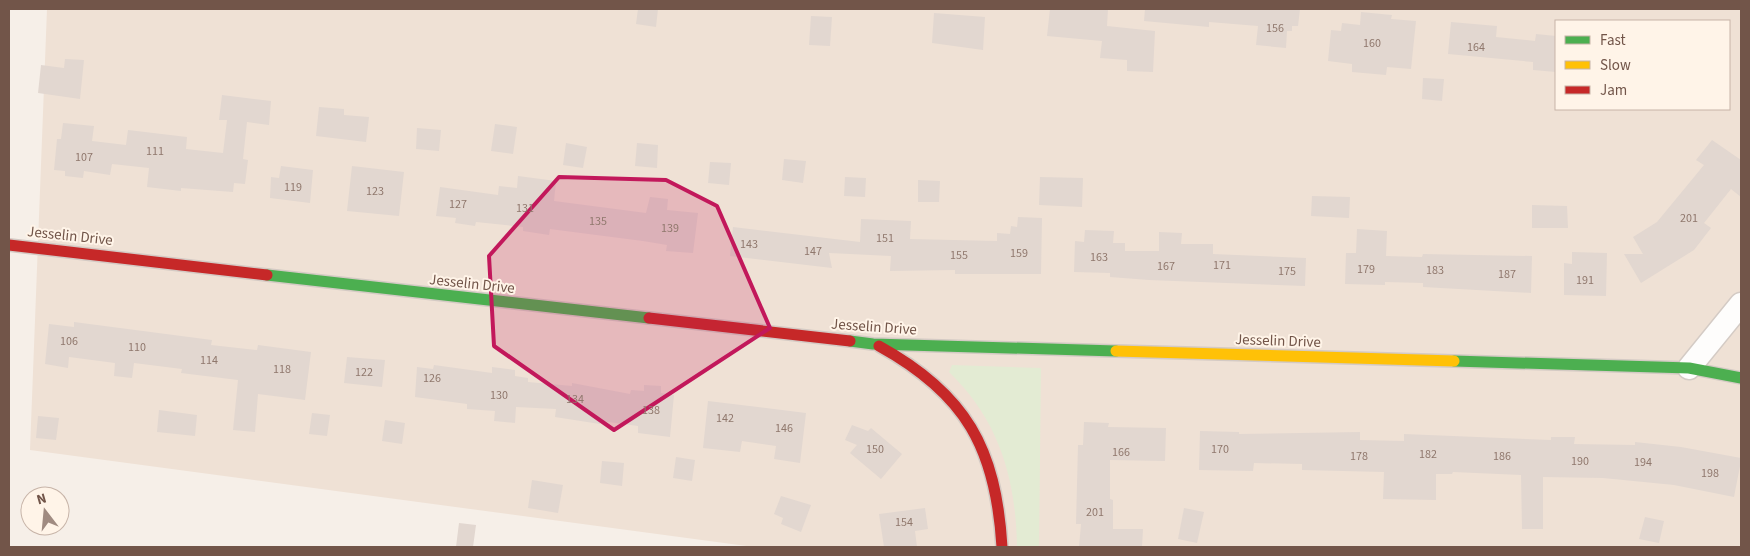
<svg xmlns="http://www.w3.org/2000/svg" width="1750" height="556" font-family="'Source Sans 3',sans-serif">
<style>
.residential{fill:#efe1d5;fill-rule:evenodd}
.green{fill:#e3ebd3}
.building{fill:#e2d7d0}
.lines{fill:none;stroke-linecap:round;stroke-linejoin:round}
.street-casing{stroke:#d4cbc5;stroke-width:25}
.fast-casing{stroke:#d4cac4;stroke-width:14}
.slow-casing{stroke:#d4cac4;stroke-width:14}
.jam-casing{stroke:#d4cac4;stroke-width:14}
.street{stroke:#fefdfc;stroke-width:22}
.fast{stroke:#4caf50;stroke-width:11}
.slow{stroke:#ffc107;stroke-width:11}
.jam{stroke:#c62828;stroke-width:11}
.marked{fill:#c2185b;fill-opacity:0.2;stroke:#c2185b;stroke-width:4;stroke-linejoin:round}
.labels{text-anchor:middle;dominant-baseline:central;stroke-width:4;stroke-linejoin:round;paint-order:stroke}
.number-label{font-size:12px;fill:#90786d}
.street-label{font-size:15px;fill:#725549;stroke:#fff4e8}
</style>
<rect width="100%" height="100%" fill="#f6efe8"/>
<!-- residential -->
<path class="residential" d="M47,9H1741V547H754L30,450ZM1556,21H1729V109H1556Z"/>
<!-- green -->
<path class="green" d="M952,365L1041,368L1039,547H1017C1016,479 999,420 949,372Z"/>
<!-- building -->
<g class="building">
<polygon points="638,9 658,9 656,27 636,24"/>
<polygon points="1050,9 1108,9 1107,26 1155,31 1153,72 1127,71 1127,60 1100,58 1102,41 1047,36"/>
<polygon points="1145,9 1300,9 1298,26 1292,26 1292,31 1287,31 1286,48 1256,45 1258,26 1209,22 1209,27 1144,21"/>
<polygon points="1361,12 1392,15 1391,19 1416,21 1411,69 1387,67 1386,75 1352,72 1352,64 1328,61 1331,30 1341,31 1342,23 1360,25"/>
<polygon points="934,13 985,17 983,50 932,43"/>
<polygon points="811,16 832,17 830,46 809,45"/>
<polygon points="1451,22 1497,26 1496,37 1535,41 1536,34 1556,36 1556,72 1533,70 1533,62 1448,54"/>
<polygon points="65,59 84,60 80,99 38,93 41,65 64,68"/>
<polygon points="1423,78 1444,79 1442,101 1422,99"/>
<polygon points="222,95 271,101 269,125 247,122 243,159 248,160 245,184 234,183 233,192 181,188 181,191 147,187 149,168 112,164 110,175 84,171 83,178 65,176 65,171 54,170 57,139 61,139 63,123 94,126 92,141 126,145 128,130 187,137 186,149 223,153 227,120 219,120"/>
<polygon points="319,107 344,109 344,115 369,117 366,142 316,136"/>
<polygon points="495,124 517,127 513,154 491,151"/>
<polygon points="417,128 441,130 439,151 416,149"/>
<polygon points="1712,140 1741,160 1741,197 1731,189 1704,223 1711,228 1694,250 1641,283 1624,254 1643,254 1633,237 1657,222 1704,165 1696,160"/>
<polygon points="566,143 587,147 583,168 563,165"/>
<polygon points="637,143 658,145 657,168 635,166"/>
<polygon points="784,159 806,161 803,183 782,180"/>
<polygon points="710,162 731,163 729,185 708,183"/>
<polygon points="281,166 313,170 310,203 270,198 271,177 279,178"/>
<polygon points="352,166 404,172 399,216 347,211"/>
<polygon points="518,176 556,181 554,201 646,213 650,197 668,199 667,210 698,213 693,253 666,251 667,245 643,241 550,229 549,235 523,231 523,227 476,222 475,226 455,223 456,218 436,216 440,187 498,195 499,186 517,188"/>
<polygon points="845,177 866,178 865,197 844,196"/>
<polygon points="1040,177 1083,178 1082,207 1039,205"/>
<polygon points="918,180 940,181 939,202 918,202"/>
<polygon points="1312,196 1350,197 1349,218 1311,216"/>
<polygon points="1532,205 1567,206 1568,228 1532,228"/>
<polygon points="1018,217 1042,218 1041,274 955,274 955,270 890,271 891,256 829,253 832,268 730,256 733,227 860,242 861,219 911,221 910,239 997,241 997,233 1010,234 1011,226 1017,227"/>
<polygon points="1357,229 1387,231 1386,256 1422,257 1423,254 1532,256 1531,293 1423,287 1423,283 1385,282 1385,285 1345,284 1346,253 1356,253"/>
<polygon points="1085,230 1114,231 1113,243 1125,243 1125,251 1159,251 1159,232 1182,233 1181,244 1213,244 1213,254 1306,258 1305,286 1149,280 1110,277 1110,273 1074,272 1075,241 1084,242"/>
<polygon points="1572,252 1607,253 1606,296 1564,295 1564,263 1572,264"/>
<polygon points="74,322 212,340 211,345 257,350 258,345 311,352 305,400 258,394 255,432 233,430 238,380 181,373 182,369 134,363 132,378 114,376 115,363 69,357 68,368 45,364 49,324 74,327"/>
<polygon points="347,357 385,360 382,387 344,383"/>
<polygon points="434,365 492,373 492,367 515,370 515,376 528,378 528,382 572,386 572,383 630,394 631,390 644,391 644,385 661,386 661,393 674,395 670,437 638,433 638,426 601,421 600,424 555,417 556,409 516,407 515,423 494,421 495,411 467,409 467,404 415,397 417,367 433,369"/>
<polygon points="708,401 806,413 800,463 774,459 776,446 742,441 740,452 703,448"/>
<polygon points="159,410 197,415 195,436 157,432"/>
<polygon points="312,413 330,415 327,436 309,434"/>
<polygon points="38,416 59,418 56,440 36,438"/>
<polygon points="385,420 405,423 402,444 382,441"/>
<polygon points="1084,422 1109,423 1108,427 1166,428 1165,461 1110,460 1110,499 1113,500 1113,529 1143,529 1142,547 1079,547 1081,524 1076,524 1078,445 1083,445"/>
<polygon points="852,425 868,431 871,428 902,454 881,479 850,453 857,445 845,440"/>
<polygon points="1200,431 1239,432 1239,434 1360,432 1360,440 1404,441 1404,434 1551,440 1551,437 1575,437 1574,444 1635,445 1635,442 1681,447 1741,458 1741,461 1734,497 1674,485 1603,478 1543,477 1543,529 1522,529 1521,475 1453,472 1452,474 1436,474 1436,500 1383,499 1384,472 1302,470 1302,464 1254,463 1253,471 1199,470"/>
<polygon points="676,457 695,460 692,481 673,478"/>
<polygon points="602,461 624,463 622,486 600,483"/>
<polygon points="532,480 563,485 558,513 528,508"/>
<polygon points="781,496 811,505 801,532 781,524 783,518 774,514"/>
<polygon points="925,508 928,529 915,531 917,547 884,547 879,514"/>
<polygon points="1184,508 1204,512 1197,543 1178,539"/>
<polygon points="1645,517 1664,521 1659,543 1639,539"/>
<polygon points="459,523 476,525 473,547 456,547"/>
</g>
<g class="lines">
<!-- street casing -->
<g class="street-casing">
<polyline id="street" points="1689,368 1741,304"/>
</g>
<!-- fast casing -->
<g class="fast-casing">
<g id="fast">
<polyline points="267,275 649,318"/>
<polyline points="850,341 873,344 1116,351"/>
<polyline points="1454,361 1689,368 1741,378"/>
</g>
</g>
<!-- slow casing -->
<g class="slow-casing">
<polyline id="slow" points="1116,351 1454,361"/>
</g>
<!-- jam casing -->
<g class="jam-casing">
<g id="jam">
<polyline points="9,245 267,275"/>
<polyline points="649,318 850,341"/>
<path d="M879,346C966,394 996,448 1002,547"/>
</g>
</g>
<!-- street -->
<use href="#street" class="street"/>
<!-- fast -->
<use href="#fast" class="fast"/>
<!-- slow -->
<use href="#slow" class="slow"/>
<!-- jam -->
<use href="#jam" class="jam"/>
</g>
<!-- marked area -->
<path class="marked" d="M559,177L666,180L717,206L770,328L614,430L494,346L489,256Z"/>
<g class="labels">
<!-- number labels -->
<g class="number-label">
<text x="1275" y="28">156</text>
<text x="1372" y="43">160</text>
<text x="1476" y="47">164</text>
<text x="155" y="151">111</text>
<text x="84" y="157">107</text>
<text x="293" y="187">119</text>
<text x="375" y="191">123</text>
<text x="458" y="204">127</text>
<text x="525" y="208">131</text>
<text x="1689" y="218">201</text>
<text x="598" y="221">135</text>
<text x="670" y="228">139</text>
<text x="885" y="238">151</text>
<text x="749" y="244">143</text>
<text x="813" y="251">147</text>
<text x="1019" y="253">159</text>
<text x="959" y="255">155</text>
<text x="1099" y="257">163</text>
<text x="1222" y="265">171</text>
<text x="1166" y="266">167</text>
<text x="1366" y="269">179</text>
<text x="1435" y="270">183</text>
<text x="1287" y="271">175</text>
<text x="1507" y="274">187</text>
<text x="1585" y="280">191</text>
<text x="69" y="341">106</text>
<text x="137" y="347">110</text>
<text x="209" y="360">114</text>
<text x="282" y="369">118</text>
<text x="364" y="372">122</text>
<text x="432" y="378">126</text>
<text x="499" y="395">130</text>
<text x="575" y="399">134</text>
<text x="651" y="410">138</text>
<text x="725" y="418">142</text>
<text x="784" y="428">146</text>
<text x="875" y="449">150</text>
<text x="1220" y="449">170</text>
<text x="1121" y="452">166</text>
<text x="1428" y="454">182</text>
<text x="1359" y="456">178</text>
<text x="1502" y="456">186</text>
<text x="1580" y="461">190</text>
<text x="1643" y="462">194</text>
<text x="1710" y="473">198</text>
<text x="1095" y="512">201</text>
<text x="904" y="522">154</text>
</g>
<!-- street labels -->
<g class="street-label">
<text transform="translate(70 236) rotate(6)">Jesselin Drive</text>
<text transform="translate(472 284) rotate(6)">Jesselin Drive</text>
<text transform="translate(874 327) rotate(4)">Jesselin Drive</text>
<text transform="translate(1278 341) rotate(2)">Jesselin Drive</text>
</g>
</g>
<!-- border -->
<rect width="1750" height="556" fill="none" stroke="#725549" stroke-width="20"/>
<!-- legend -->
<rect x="1555" y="20" width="175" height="90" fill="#fff4e8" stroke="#c7b4a8"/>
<rect x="1565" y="36" width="25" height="8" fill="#4caf50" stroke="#c7b4a8"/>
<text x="1600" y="45" font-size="15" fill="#725549">Fast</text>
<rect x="1565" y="61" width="25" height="8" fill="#ffc107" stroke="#c7b4a8"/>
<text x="1600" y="70" font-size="15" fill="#725549">Slow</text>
<rect x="1565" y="86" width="25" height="8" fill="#c62828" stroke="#c7b4a8"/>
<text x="1600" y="95" font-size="15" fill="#725549">Jam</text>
<!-- north arrow -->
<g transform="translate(45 511) rotate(344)"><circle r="24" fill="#fff4e8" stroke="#c7b4a8"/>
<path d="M0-4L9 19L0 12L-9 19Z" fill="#a08b81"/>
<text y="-8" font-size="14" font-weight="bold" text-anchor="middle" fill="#725549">N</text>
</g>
</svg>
